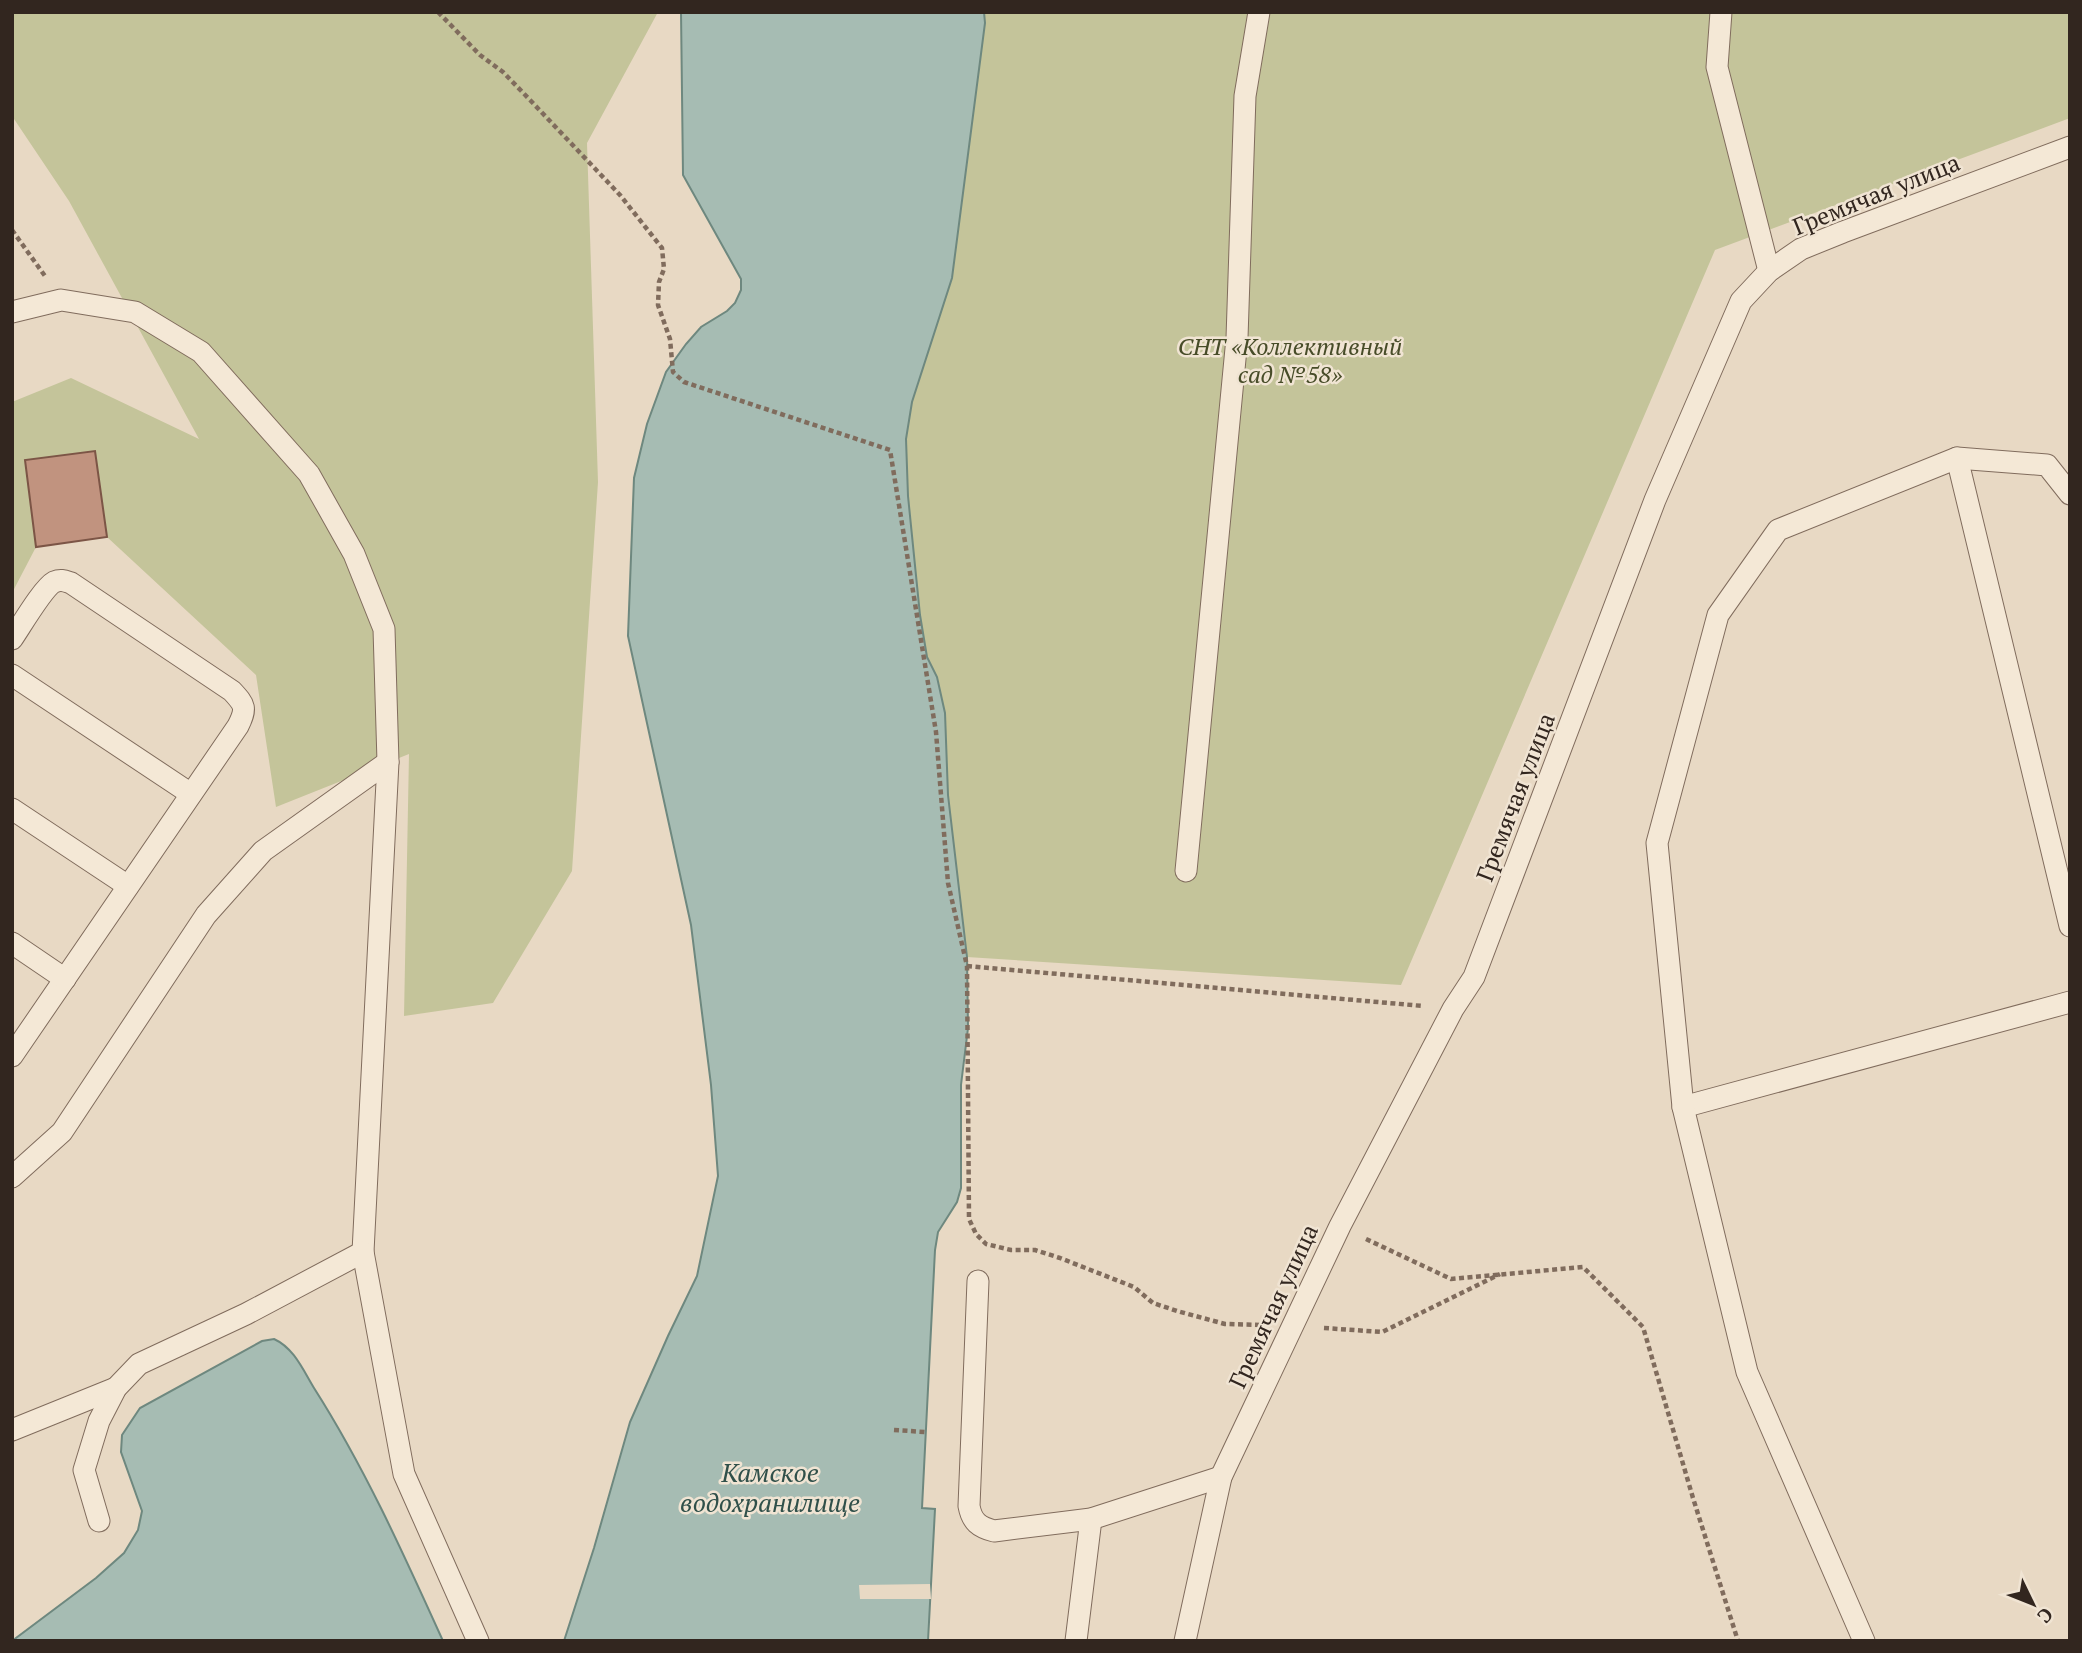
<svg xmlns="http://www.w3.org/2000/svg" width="2082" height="1653" font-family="'PT Serif',serif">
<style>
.green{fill:#c4c49a}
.water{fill:#a6bcb3;stroke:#6e887f;stroke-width:2}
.pier{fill:#e8d9c4}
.building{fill:#c1937f;stroke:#7c5546;stroke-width:2}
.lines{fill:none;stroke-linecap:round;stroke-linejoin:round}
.lane-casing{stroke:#806c5d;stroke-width:23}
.path{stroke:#806c5d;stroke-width:4.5;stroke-dasharray:5 3.5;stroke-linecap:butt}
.lane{stroke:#f4e8d6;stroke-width:21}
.labels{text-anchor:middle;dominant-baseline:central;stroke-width:5;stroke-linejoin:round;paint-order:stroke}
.street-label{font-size:24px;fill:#32261f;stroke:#f0e4d3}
.park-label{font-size:24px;font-style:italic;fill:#474c28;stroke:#f0e4d3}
.water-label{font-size:26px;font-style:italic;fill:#30504a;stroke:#f0e4d3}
</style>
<rect width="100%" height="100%" fill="#e8d9c4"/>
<!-- green -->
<g class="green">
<polygon points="12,12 658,12 587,143 598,482 572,871 493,1003 404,1016 409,754 276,807 256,675 107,537 95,451 25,461 36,547 12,593 12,402 71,378 199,439 69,201 12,116"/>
<polygon points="984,12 2070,12 2070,118 1715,250 1401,985 967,957 948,795 945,713 937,677 927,657 920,615 908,496 906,439 912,402 952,278 985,23"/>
</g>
<!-- water -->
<g class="water">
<polygon points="681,12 984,12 985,23 952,278 912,402 906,439 908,496 920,615 927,657 937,677 945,713 948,795 967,957 968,1028 961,1085 961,1188 957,1202 938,1232 935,1250 922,1508 935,1509 928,1641 564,1641 594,1548 630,1422 668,1336 697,1276 718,1176 711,1085 691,925 628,636 634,478 647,424 666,372 686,344 701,327 727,311 735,303 741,290 741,279 683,175"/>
<path d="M274,1339C294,1348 303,1370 314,1388C365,1468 404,1555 443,1641H12L96,1578L124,1553L138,1530L142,1511L121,1452L122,1435L140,1408L262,1341Z"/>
</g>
<!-- pier -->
<polygon class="pier" points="930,1584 931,1599 860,1599 859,1585"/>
<!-- building -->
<polygon class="building" points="95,451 107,537 36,547 25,460"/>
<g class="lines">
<!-- lane casing -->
<g class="lane-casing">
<g id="lane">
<polyline points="1721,12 1717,67 1769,271"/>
<polyline points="12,312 61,300 135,312 201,352 309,474 354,554 384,629 388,762 363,1252 404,1474 478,1641"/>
<polyline points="1957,458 2070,926"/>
<path d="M12,639C21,626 43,588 54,582C61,579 65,581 71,583L232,691C245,705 247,708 238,726L12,1056"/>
<polyline points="12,675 191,794"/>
<polyline points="12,809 128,886"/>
<polyline points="1186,871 1237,338 1245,96 1259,12"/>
<polyline points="12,943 65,979"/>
<polyline points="1683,1107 2070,1002"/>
<polyline points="12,1177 62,1132 206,915 263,851 388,762"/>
<path d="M978,1281L969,1506C972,1522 979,1527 994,1531L1091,1519L1221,1477"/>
<polyline points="12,1430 116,1388"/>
<polyline points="99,1521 84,1470 99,1421 116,1388 139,1364 246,1314 363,1252"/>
<polyline points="1076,1641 1091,1519"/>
<polyline points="1185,1641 1221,1477 1340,1226 1453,1009 1474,977 1655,500 1741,301 1769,271 1801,249 1843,232 2070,147"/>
<polyline points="1864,1641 1747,1372 1683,1107 1657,843 1718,615 1778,530 1957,458 2047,465 2070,494"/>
</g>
</g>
<!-- path -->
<g class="path">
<polyline points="438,12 480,55 503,72 530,100 620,195 662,248 664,269 659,282 658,305 670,339 673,372 684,382 890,450 936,732 948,883 967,966 969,1219 976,1234 986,1244 1011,1250 1035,1250 1060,1258 1134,1287 1153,1303 1177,1311 1225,1324 1262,1325"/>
<polyline points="12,230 45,276"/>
<polyline points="967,966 1423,1006"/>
<polyline points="1366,1239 1451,1279 1583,1267 1643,1327 1693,1498 1738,1641"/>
<polyline points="1324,1328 1382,1332 1500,1274"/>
<polyline points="894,1430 925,1432"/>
</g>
<!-- lane -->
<use href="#lane" class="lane"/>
</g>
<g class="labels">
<!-- street labels -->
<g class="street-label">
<text transform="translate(1876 194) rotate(-22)">Гремячая улица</text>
<text transform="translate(1515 797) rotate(-69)">Гремячая улица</text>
<text transform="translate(1273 1306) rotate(-65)">Гремячая улица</text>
</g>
<!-- park labels -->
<g class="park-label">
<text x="1290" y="346">СНТ «Коллективный<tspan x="1290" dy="28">сад №58»</tspan></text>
</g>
<!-- water labels -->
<g class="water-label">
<text x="770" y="1472">Камское<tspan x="770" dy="30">водохранилище</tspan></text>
</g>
</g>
<!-- border -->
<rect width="2082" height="1653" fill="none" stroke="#32261f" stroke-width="28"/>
<!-- north arrow -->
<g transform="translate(2033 1604) rotate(133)" stroke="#f0e4d3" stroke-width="5" paint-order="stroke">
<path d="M0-5L12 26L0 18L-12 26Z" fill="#32261f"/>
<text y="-10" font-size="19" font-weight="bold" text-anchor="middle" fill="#32261f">С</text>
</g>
</svg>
